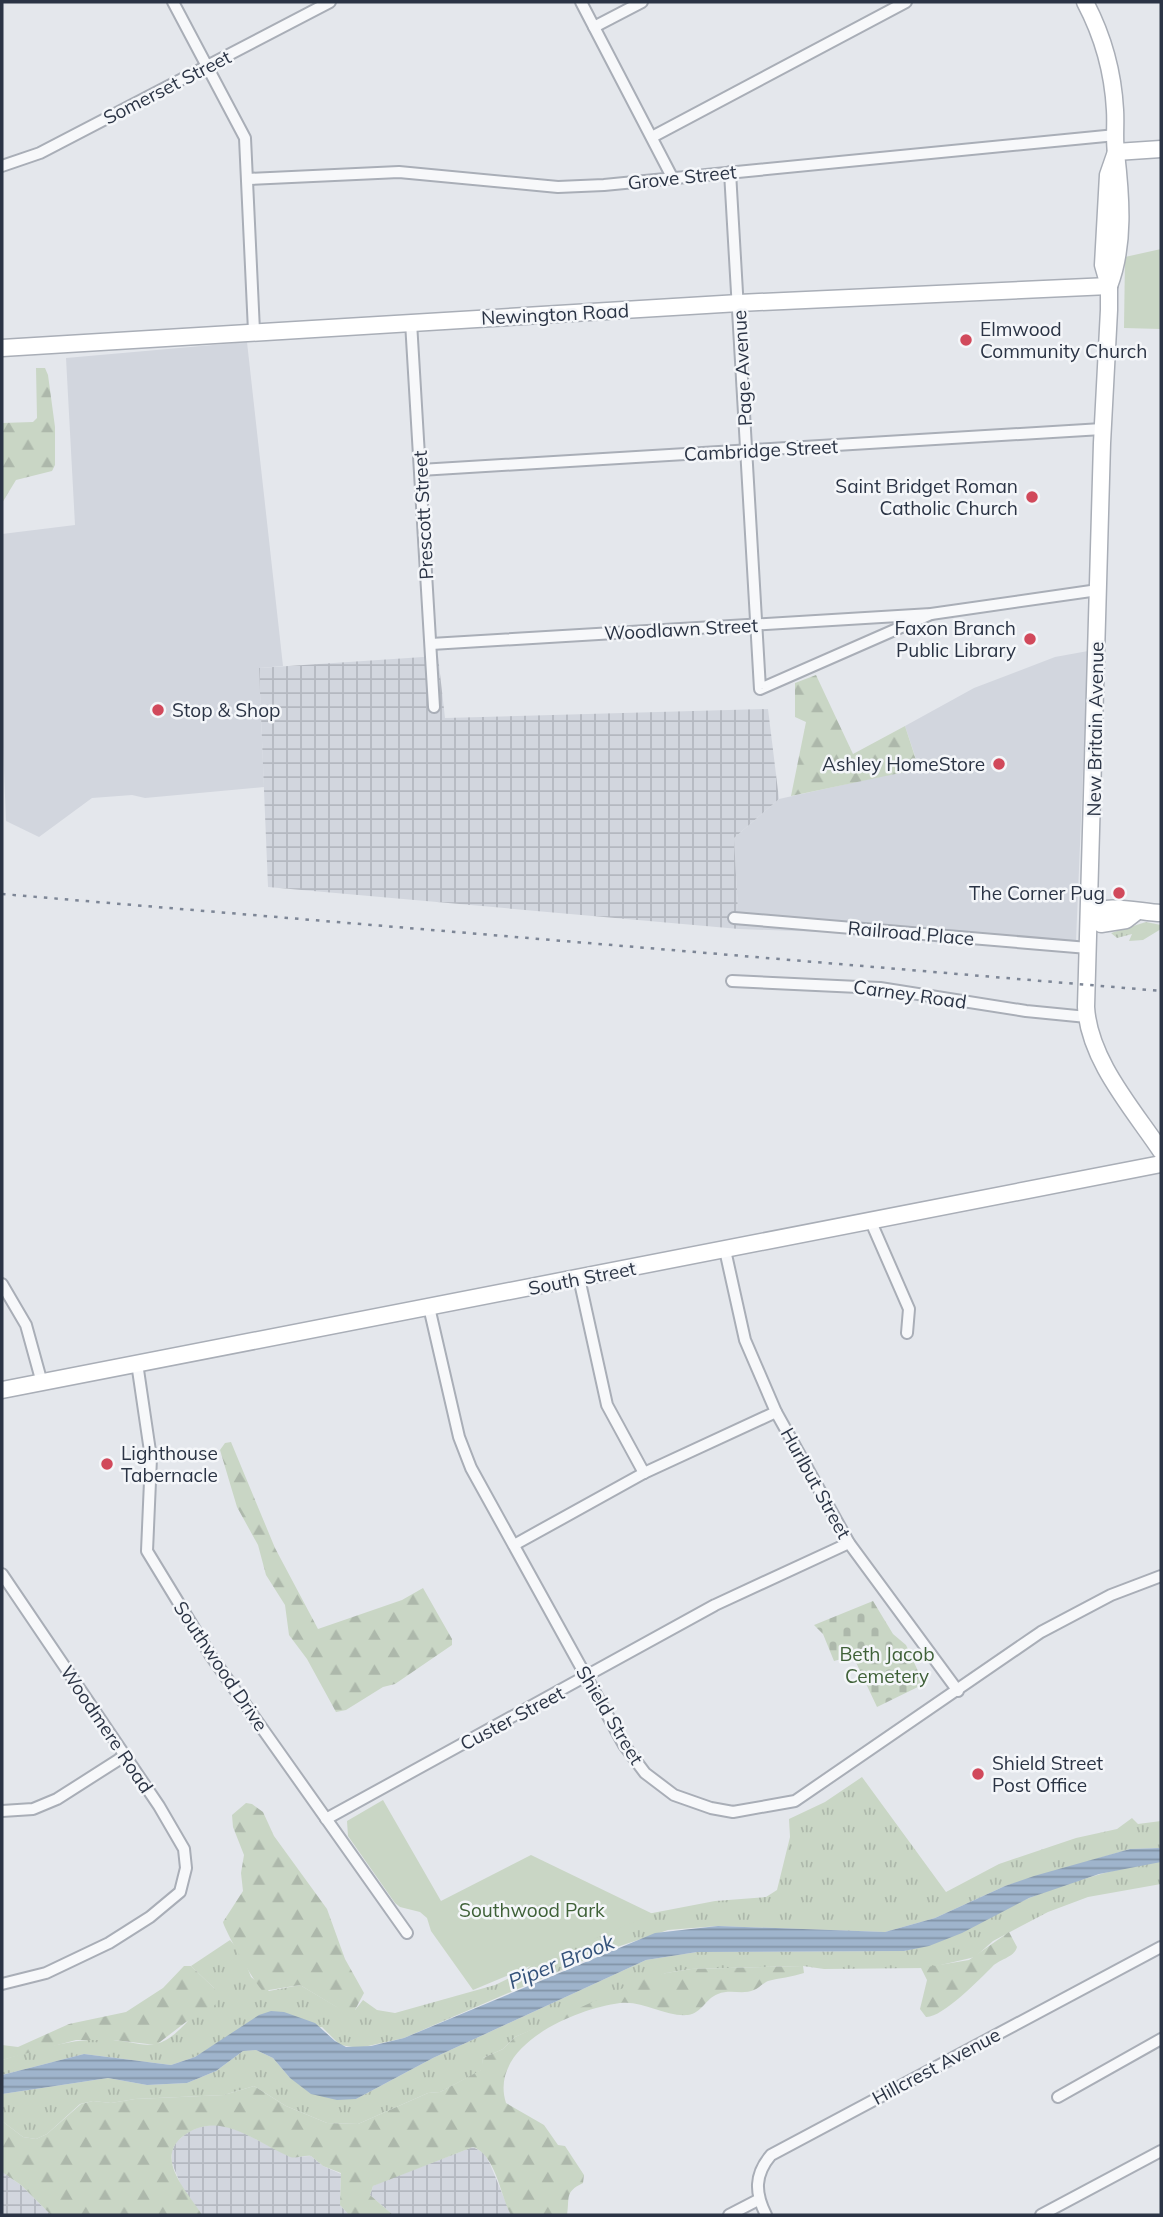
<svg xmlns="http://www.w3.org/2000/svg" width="1163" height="2217" font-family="Mulish,sans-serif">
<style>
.built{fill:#d2d6de}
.industrial{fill:url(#industrial-grid)}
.grass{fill:url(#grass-tufts)}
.forest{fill:url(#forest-firs)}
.cemetery{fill:url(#cemetery-stones)}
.park{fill:#c9d6c5}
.water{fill:url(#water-rules)}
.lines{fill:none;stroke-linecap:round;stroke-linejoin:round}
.street-casing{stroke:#a9aeb7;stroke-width:14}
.secondary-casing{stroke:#a9aeb7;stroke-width:19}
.street{stroke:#f7f8fa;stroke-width:10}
.secondary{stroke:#fff;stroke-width:16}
.rail{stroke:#7d8696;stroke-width:2.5;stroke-dasharray:3.5 7;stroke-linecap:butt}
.poi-dot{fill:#d1495b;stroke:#f4f6f9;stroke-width:2.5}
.labels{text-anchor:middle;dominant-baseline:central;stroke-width:5;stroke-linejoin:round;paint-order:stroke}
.street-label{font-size:19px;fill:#2b3445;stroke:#f4f6f9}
.poi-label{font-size:19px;fill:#2b3445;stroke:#f4f6f9;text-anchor:start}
.park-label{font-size:19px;fill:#3f6138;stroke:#f4f6f9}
.water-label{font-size:21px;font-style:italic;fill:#34527a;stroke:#f4f6f9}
</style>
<defs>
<pattern id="industrial-grid" width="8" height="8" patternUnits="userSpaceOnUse" patternTransform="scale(1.75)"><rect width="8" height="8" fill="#d2d6de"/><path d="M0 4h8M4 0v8" fill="none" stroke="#b4b8c0"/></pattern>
<pattern id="grass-tufts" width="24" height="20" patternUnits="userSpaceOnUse" patternTransform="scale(1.75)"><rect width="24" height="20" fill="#c9d6c5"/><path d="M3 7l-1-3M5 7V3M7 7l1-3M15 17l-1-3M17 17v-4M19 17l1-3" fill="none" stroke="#adb8ab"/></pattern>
<pattern id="forest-firs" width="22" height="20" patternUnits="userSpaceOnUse" patternTransform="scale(1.75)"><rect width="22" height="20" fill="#c9d6c5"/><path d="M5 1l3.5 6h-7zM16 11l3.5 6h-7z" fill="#adb8ab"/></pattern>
<pattern id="cemetery-stones" width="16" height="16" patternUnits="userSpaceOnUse" patternTransform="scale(1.75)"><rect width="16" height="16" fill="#c9d6c5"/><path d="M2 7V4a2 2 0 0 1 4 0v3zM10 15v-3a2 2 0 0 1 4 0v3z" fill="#adb8ab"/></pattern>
<pattern id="water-rules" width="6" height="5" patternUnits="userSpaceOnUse" patternTransform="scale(1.75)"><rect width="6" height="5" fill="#9fb4cc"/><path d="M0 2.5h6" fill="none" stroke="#8293a7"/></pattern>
</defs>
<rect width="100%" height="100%" fill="#e4e7ec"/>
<!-- built -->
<g class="built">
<polygon points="247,342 283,666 259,668 264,787 145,798 132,795 92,798 39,837 6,821 2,720 2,534 75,525 66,358"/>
<polygon points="1088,651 1076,941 739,929 734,838 779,799 919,768 905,726 974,688 1055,657"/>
</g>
<!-- industrial -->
<g class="industrial">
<polygon points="438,656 445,718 768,709 779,799 734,838 739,929 268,887 259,668"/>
<polygon points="218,2124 240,2131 291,2157 311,2156 323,2166 341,2174 340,2205 349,2215 202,2215 182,2188 172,2163 172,2151 176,2142 188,2132 200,2127"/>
<polygon points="473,2147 484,2153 490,2164 511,2215 393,2215 370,2195 373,2186 381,2182"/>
<polygon points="2,2172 21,2185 51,2215 2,2215"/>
</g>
<!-- grass -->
<g class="grass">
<polygon points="1146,922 1161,925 1161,929 1143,940 1129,941 1132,934 1117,938 1111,933"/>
<path d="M862,1777L946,1892L999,1864L1076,1838L1117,1829L1132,1818L1138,1824L1161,1821V1848L1130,1849L1005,1886L935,1918L885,1932L718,1926L668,1930L608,1950L404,2038L359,2048L340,2045L322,2027L215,2045L195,2057L171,2065L84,2054L2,2075V2060C38,2049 75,2037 113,2040C132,2041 148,2050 166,2040C185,2029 200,2005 214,1988L191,1966L230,1940L242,1954L251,1977L269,1991L300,1985L337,2007L355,2010L363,2000L377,2010L395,2013L495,1985L526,1970L542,1954L642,1915L715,1901L766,1897L777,1890L790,1837L789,1819L825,1802Z"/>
<path d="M1149,1862H1161V1884L1088,1897L1048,1912L993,1941L975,1957L928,1968L824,1969L803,1966L691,1969L666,1973L515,2037L503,2049L483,2058L482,2070L440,2092L428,2093L358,2124L327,2123L286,2106L254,2086L224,2095L135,2099L111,2103L93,2101L80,2104L47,2134L36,2139L23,2137L2,2121V2094L108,2078L147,2085L187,2083L216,2071L243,2051L256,2050L273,2058L290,2078L356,2099L433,2058L646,1960L697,1952L904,1951C948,1943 986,1917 1027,1899C1066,1882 1108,1872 1149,1862Z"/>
</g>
<!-- forest -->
<g class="forest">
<polygon points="36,368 45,368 48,375 55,427 55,465 52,471 16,480 2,503 2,423 33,422 37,418"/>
<polygon points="816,675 853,754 905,726 919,769 791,796 806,722 795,717 795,683"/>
<polygon points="231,1442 275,1548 318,1629 402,1600 423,1588 452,1639 452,1645 395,1684 383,1687 346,1710 336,1712 307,1659 289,1635 285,1605 266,1575 258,1545 237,1507 220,1450 225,1443"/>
<path d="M246,1803L252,1804L263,1812L274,1836L327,1909L345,1959L364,1993L355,2010L343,2011L300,1985L263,1991C256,1986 225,1931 223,1922L243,1891L241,1873L244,1855L233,1827L232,1815Z"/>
<path d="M1009,1932L1017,1947C1014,1958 999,1959 992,1967C980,1979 942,2018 926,2017L920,2009L927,1980L921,1968L969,1960Z"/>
<polygon points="184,1966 191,1966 214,1988 218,2001 213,2007 186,2022 156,2045 114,2040 76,2040 2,2060 2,2045 18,2047 69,2024 126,2012 163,1988"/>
<path d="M803,1966L804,1973C792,1977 779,1978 768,1981C763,1983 759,1988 754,1990C743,1995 730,1989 718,1994C705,1999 702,2013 688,2015C665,2017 643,2000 620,2003C574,2009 488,2046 506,2103L544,2125L558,2145L565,2146L584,2175L583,2183C564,2192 570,2198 567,2215H511C500,2195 496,2155 473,2147L373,2186L370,2195L393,2215H349L340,2205L341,2173L323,2166L311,2156C304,2155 296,2159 290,2157C256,2143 219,2107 182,2137C154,2160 190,2194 202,2215H51L21,2185L2,2172V2121L23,2137L36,2139L47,2134L81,2104L93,2101L111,2103L135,2099L224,2095L254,2086L286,2106L327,2123L358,2124L428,2093L440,2092L481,2070L483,2058L503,2049L515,2037L641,1980L666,1973L691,1969Z"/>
</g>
<!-- cemetery -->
<polygon class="cemetery" points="873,1601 893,1634 906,1645 924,1684 877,1707 853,1656 834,1661 823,1634 814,1625"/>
<!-- park -->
<g class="park">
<polygon points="1161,249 1161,329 1124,328 1125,257"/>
<polygon points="383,1800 441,1901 531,1855 653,1914 473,1990 431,1931 427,1918 420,1912 400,1907 395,1903 348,1836 347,1821"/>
</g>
<!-- water -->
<polygon class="water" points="1161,1848 1161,1862 1099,1874 1029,1898 962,1933 929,1946 904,1951 697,1952 646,1960 433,2058 356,2099 337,2100 311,2094 290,2078 273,2058 256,2050 243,2051 216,2071 187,2083 147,2085 108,2078 2,2094 2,2075 84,2054 171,2065 195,2057 259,2015 271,2011 284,2012 315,2023 335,2041 346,2047 371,2046 404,2038 655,1933 718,1926 885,1932 935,1918 1005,1886 1034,1876 1130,1849"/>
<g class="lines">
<!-- street casing -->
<g class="street-casing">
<g id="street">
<polyline points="173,2 245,138 254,331"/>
<polyline points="581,2 672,177"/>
<polyline points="594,27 642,2"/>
<polyline points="652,137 906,2"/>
<polyline points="2,166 40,153 330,2"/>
<polyline points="730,172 760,689 931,614"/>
<polyline points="248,179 399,172 558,187 604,185 1116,135"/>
<polyline points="411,322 434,707"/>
<polyline points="420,470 1102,429"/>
<polyline points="431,644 931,614 1098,590"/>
<polyline points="734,918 1088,948"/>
<polyline points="732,981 880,988 1026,1011 1087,1017"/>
<polyline points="871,1222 909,1309 907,1333"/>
<polyline points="725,1250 745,1340 776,1412 849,1543 958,1691"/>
<polyline points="579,1278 607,1405 644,1473"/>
<polyline points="2,1284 26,1325 42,1383"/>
<polyline points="429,1307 459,1437 471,1468 624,1745 645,1773 674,1795 711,1808 733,1812 795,1801 1041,1632 1111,1595 1161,1576"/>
<polyline points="137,1363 151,1458 147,1551 211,1656 407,1933"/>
<polyline points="514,1545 644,1473 776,1412"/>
<polyline points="2,1574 159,1806 184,1849 186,1868 180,1892 150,1917 109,1943 46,1973 2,1984"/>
<polyline points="2,1811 33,1809 57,1799 126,1755"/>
<polyline points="326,1819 715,1605 849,1543"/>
<polyline points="1058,2097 1161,2039"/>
<polyline points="729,2215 758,2200"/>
<path d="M766,2215C755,2193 754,2175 771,2155L1161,1947"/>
<polyline points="1041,2215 1161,2151"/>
</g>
</g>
<!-- secondary casing -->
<g class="secondary-casing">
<g id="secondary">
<path d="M1085,2C1103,36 1113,72 1115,110C1116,124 1114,139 1116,153C1121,196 1125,245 1109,286"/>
<path d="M1116,152L1108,175L1103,265L1109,286V310L1102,443L1086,1007C1089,1060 1133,1109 1161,1151"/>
<polyline points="1116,152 1161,149"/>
<polyline points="2,348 739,303 1109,286"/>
<path d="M1090,916C1104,901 1142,913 1161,913"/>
<polyline points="1090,916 1101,924 1126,920 1135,913"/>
<polyline points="2,1390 1161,1164"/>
</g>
</g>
<!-- street -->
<use href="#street" class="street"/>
<!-- secondary -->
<use href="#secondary" class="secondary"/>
<!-- rail -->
<polyline class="rail" points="2,894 1161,991"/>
</g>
<!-- markers -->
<g class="poi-dot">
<circle cx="966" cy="340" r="7"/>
<circle cx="1032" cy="497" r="7"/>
<circle cx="1030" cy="639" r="7"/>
<circle cx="158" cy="710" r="7"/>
<circle cx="999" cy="764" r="7"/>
<circle cx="1119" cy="893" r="7"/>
<circle cx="107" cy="1464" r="7"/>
<circle cx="978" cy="1774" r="7"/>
</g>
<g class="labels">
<!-- street labels -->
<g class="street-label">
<text transform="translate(167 87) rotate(-27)">Somerset Street</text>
<text transform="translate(682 177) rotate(-6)">Grove Street</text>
<text transform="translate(555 314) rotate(-3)">Newington Road</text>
<text transform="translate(742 368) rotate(-93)">Page Avenue</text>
<text transform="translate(761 450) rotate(-3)">Cambridge Street</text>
<text transform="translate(423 515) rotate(-93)">Prescott Street</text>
<text transform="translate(681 629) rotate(-3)">Woodlawn Street</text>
<text transform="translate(1095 729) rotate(-89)">New Britain Avenue</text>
<text transform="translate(911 933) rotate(5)">Railroad Place</text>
<text transform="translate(910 994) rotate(8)">Carney Road</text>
<text transform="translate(582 1278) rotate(-11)">South Street</text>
<text transform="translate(816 1483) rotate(61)">Hurlbut Street</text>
<text transform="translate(221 1666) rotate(56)">Southwood Drive</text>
<text transform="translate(610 1715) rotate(59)">Shield Street</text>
<text transform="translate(512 1718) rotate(-28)">Custer Street</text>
<text transform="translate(107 1729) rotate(56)">Woodmere Road</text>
<text transform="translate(936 2066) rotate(-28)">Hillcrest Avenue</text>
</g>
<!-- poi labels -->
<g class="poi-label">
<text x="980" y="329">Elmwood<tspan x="980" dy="22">Community Church</tspan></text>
<text x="1018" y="486" text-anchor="end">Saint Bridget Roman<tspan x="1018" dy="22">Catholic Church</tspan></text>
<text x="1016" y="628" text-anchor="end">Faxon Branch<tspan x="1016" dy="22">Public Library</tspan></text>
<text x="172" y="710">Stop &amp; Shop</text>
<text x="985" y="764" text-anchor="end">Ashley HomeStore</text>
<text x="1105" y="893" text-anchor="end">The Corner Pug</text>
<text x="121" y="1453">Lighthouse<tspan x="121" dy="22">Tabernacle</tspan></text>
<text x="992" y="1763">Shield Street<tspan x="992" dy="22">Post Office</tspan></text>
</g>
<!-- park labels -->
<g class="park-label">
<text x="887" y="1654">Beth Jacob<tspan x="887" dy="22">Cemetery</tspan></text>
<text x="532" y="1910">Southwood Park</text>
</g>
<!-- water labels -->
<g class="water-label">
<text transform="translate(561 1961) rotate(-22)">Piper Brook</text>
</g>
</g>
<!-- border -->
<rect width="1163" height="2217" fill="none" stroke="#2b3445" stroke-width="7"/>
</svg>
